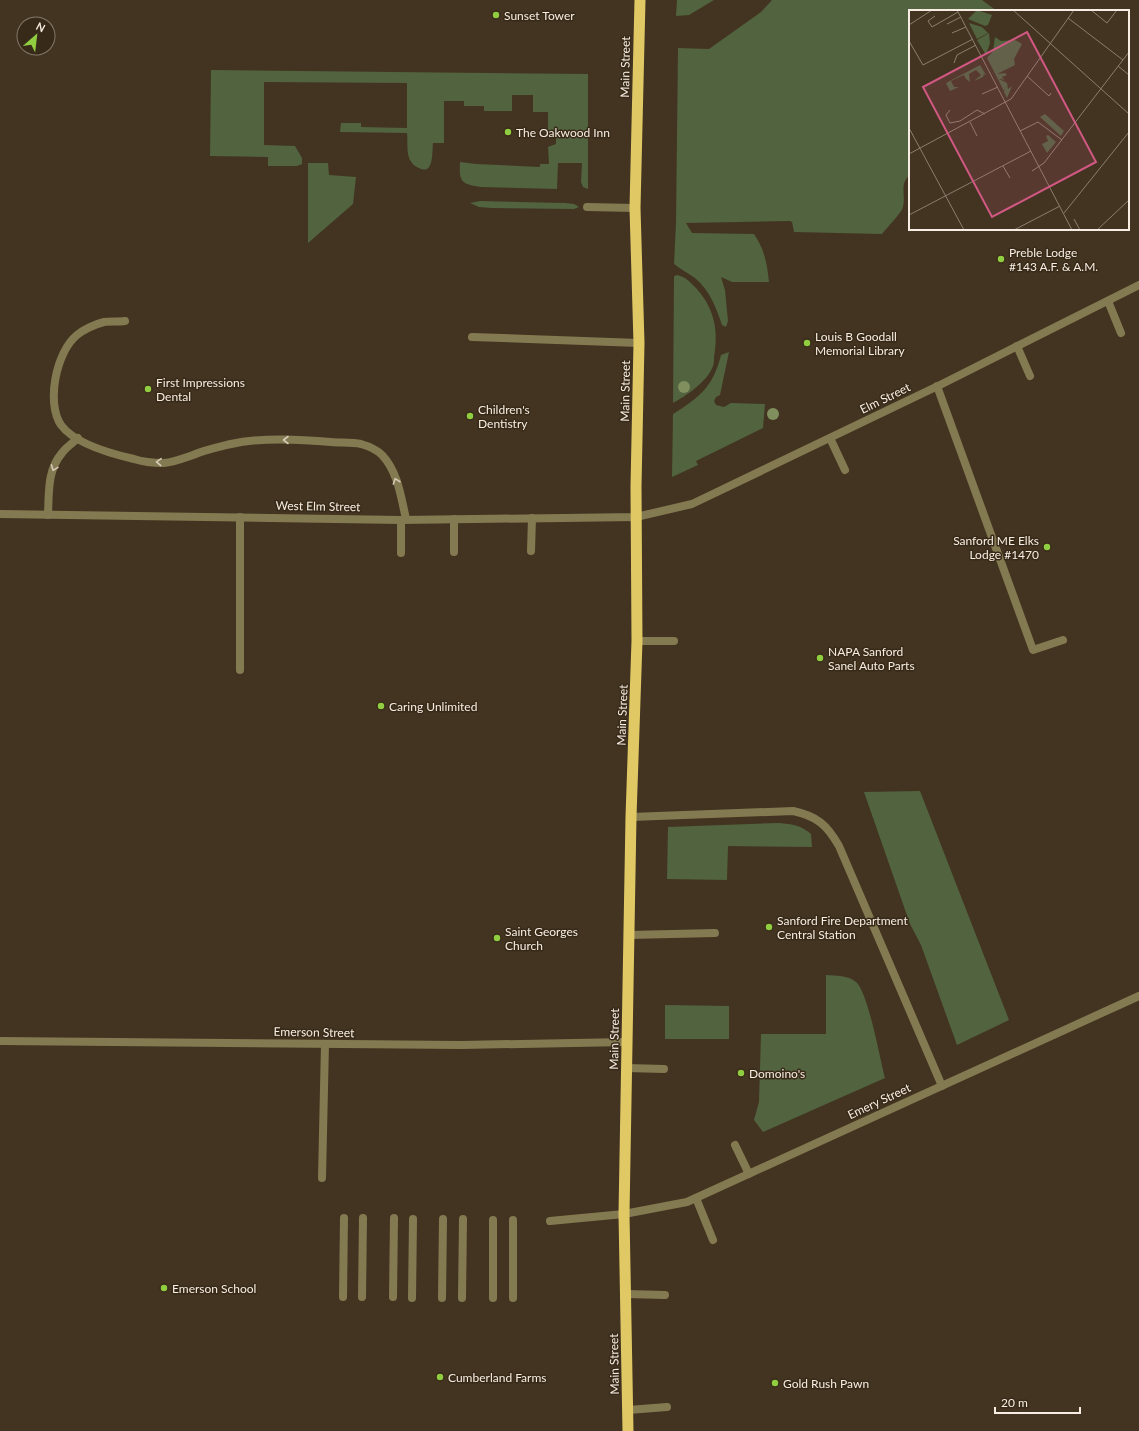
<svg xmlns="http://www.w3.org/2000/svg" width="1139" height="1431" font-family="Lato,sans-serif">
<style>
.green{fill:#51633f}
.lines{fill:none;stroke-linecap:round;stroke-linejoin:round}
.service{stroke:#847a51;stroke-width:8}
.minor{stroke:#847a51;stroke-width:8}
.tertiary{stroke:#847a51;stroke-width:8}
.trunk{stroke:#e0c965;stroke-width:11}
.tree{fill:#818e5e}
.oneway{stroke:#d4cab6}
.poi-dot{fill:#91cd40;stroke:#382a18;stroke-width:1.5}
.labels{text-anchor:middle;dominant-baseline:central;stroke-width:3;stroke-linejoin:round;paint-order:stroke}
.poi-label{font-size:12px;fill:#f7ede2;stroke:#382a18;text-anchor:start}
.street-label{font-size:12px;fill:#f7ede2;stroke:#382a18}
.inset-road{fill:none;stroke:#8b7e6e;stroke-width:1}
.view{fill:#d25884;fill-opacity:0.15;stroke:#d25884;stroke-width:2}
.inset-edge{fill:none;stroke:#f7ede2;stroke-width:2}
</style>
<rect width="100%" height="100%" fill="#433421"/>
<!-- green -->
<g class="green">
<polygon points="677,0 714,0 689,15 676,16"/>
<path d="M772,0H982L997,11H910V175C899,183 906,195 903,207C902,212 886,229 882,234L794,232L792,222L790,221L686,223L692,233L754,234C765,250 767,264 769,282H732L721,277L725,290L728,321L726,327L722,325C716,307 710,291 695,278C688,273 680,269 674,264L676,223L678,48L709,49L761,12Z"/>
<path d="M211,70L588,74V189L583,187L581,182L582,163H558L557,189L481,187C461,184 459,182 460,162L476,164L540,167V164H549L548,147L556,144V134L548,130V112H533V95H512V111H484V106H464V101H444V143H433C432,152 434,176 419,168C416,167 412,164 410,160C406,152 408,141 407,133L340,132L341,123H361V127L407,128V83L264,82V145L295,146L302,158V164L297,166H268V157L210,156Z"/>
<polygon points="308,163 328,163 329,175 356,177 353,204 308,243"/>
<polygon points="480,201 565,203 574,204 579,207 574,209 491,208 479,207 470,203"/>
<path d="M676,275C684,276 689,281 694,286C714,306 719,330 714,357C714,360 714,364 713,366C708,381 686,396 673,403L674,277Z"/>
<path d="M729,352L720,395L716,397L714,401L716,405L724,407L731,403L765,404L763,428L696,461L698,465L672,477L673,414C700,397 713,387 721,355Z"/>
<polygon points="920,791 1009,1020 957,1045 921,945 910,924 864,792"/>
<path d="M779,823C791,824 801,825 811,834L812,847L728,846L727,880L667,879L668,827Z"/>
<path d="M826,975C836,976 848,975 856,982C868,992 880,1059 885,1078L763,1132L754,1120L759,1102L761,1034H826Z"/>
<polygon points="665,1005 729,1006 729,1039 665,1039"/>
</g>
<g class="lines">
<!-- service -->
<g class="service">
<polyline points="587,207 635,208"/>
<polyline points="1108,301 1121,333"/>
<path d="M125,321C118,322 110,321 104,322C95,324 83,330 77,335C56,352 46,403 61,425C75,444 112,454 134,459C143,462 155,463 164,463C174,462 184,458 193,455C205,450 219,447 231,444C262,437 299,439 331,442C340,443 351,442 361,444C368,446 376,449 382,455C398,472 401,497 406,519"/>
<polyline points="472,337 639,343"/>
<polyline points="1017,346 1030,376"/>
<polyline points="937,386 1033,650 1063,640"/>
<polyline points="830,438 845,470"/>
<path d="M48,515C49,494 47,470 62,453C66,447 73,443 78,438"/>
<polyline points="240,517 240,670"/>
<polyline points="531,551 532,518"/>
<polyline points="454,552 454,519"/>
<polyline points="401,553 401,520"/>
<polyline points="637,641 674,641"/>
<path d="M631,817L793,811C817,816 827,825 839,846L942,1086"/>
<polyline points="629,935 715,933"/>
<polyline points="627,1068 664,1069"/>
<polyline points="735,1145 749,1174"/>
<polyline points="322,1178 325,1044"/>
<polyline points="696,1198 713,1240"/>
<polyline points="550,1221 624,1214"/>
<polyline points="625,1294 665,1295"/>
<polyline points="343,1297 344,1218"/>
<polyline points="362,1297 363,1218"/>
<polyline points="393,1297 394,1218"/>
<polyline points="412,1298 413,1219"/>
<polyline points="442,1298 443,1219"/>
<polyline points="462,1298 463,1219"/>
<polyline points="493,1298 493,1220"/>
<polyline points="513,1298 513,1220"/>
<polyline points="628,1410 667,1407"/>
</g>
<!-- minor -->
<g class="minor">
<polyline points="0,514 401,520 636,517 692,504 942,384 1139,285"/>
<polyline points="0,1041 461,1045 627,1042"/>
</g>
<!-- tertiary -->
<polyline class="tertiary" points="624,1214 687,1202 1139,996"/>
<!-- trunk -->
<polyline class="trunk" points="628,1431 624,1214 631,817 637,641 636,486 639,343 635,208 640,0"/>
</g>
<!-- trees -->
<g class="tree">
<circle cx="684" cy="387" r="6"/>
<circle cx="773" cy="414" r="6"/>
</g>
<!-- one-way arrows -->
<defs><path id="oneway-chevron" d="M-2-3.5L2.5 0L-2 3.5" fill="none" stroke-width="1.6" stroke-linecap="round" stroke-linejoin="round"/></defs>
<g class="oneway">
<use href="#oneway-chevron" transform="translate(286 440) rotate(180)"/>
<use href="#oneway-chevron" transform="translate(159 462) rotate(-177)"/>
<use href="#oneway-chevron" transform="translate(54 468) rotate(111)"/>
<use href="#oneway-chevron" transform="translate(396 481) rotate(-109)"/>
</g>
<!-- markers -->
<g class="poi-dot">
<circle cx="496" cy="15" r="4"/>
<circle cx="508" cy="132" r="4"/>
<circle cx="1001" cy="259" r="4"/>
<circle cx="807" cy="343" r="4"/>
<circle cx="148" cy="389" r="4"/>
<circle cx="470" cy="416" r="4"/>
<circle cx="1047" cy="547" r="4"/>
<circle cx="820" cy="658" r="4"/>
<circle cx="381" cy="706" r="4"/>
<circle cx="769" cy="927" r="4"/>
<circle cx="497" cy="938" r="4"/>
<circle cx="741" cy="1073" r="4"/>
<circle cx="164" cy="1288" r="4"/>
<circle cx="440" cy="1377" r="4"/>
<circle cx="775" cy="1383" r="4"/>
</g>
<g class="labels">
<!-- poi labels -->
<g class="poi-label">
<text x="504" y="15">Sunset Tower</text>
<text x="516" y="132">The Oakwood Inn</text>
<text x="1009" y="252">Preble Lodge<tspan x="1009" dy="14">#143 A.F. &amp; A.M.</tspan></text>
<text x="815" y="336">Louis B Goodall<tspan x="815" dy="14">Memorial Library</tspan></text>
<text x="156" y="382">First Impressions<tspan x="156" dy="14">Dental</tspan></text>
<text x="478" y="409">Children's<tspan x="478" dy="14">Dentistry</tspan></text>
<text x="1039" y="540" text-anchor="end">Sanford ME Elks<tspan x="1039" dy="14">Lodge #1470</tspan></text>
<text x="828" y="651">NAPA Sanford<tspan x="828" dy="14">Sanel Auto Parts</tspan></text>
<text x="389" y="706">Caring Unlimited</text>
<text x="777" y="920">Sanford Fire Department<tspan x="777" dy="14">Central Station</tspan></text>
<text x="505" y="931">Saint Georges<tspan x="505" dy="14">Church</tspan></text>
<text x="749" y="1073">Domoino's</text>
<text x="172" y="1288">Emerson School</text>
<text x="448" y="1377">Cumberland Farms</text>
<text x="783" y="1383">Gold Rush Pawn</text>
</g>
<!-- street labels -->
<g class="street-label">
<text transform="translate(625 67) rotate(-89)">Main Street</text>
<text transform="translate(625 391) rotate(-89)">Main Street</text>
<text transform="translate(885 398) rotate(-26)">Elm Street</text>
<text transform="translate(318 506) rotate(1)">West Elm Street</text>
<text transform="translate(622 715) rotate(-88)">Main Street</text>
<text transform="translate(314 1032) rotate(1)">Emerson Street</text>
<text transform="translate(614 1039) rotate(-89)">Main Street</text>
<text transform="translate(879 1101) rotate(-25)">Emery Street</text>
<text transform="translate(614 1364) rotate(-91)">Main Street</text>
</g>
</g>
<!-- overview -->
<g transform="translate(909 10)">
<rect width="220" height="220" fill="#433421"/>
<path d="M68,0L83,5L79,15L76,16L59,9ZM60,13L73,17L79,23L68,29ZM80,23L81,33L77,45L68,30ZM86,27L92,31L106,30L113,34L105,49L106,55L88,64L96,63L98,65L93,67L96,71L93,69H90L98,73L99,79L103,76L98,88L95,82L97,76L95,81L78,48L84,41ZM71,55L77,65L75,64L74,67L65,71L72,65L67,60L60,64L61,72L57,69L52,72L57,69L55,65L42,71L45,77H50L41,81L37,73ZM136,104L155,121L152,126L131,107ZM139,125L147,132L138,143L133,134L139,131L137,126Z" fill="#51633f"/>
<path class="inset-road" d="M48,0L163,220M104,0L220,104M182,0L198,13L208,0M26,6L19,11L23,17L49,2M159,8L214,50M38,14L52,7M0,15L23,0M43,23L57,17M0,31L14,55L64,29M45,53L48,45L67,35M209,56L220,65M118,66L140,86L142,83M73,84L89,77M41,100L37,105L41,113L51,111L68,100L76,104M61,112L68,126M0,118L55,220M111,121L129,112L153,130M0,144L102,89L165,0M94,156L101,168M123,161L135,153L220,42M155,203L220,122M0,205L122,141M165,209L171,220M105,220L151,196M188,220L220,190"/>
<path class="view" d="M118,22L187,152L83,207L14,77Z"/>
<rect width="220" height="220" class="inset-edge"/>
</g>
<!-- north arrow -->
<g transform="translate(36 36) rotate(28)"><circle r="19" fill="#382a18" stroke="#847869"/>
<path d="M0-3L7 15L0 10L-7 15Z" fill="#91cd40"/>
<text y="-6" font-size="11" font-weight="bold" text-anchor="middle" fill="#f7ede2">N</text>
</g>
<!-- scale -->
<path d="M995 1407v6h85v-6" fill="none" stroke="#f7ede2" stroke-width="2"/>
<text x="1001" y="1407" font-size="12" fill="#f7ede2" stroke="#382a18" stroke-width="3" paint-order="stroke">20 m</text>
</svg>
